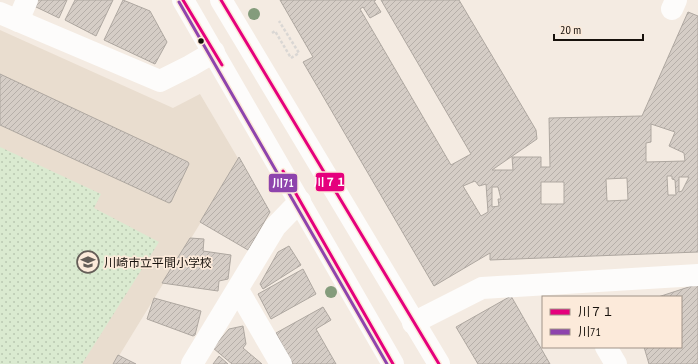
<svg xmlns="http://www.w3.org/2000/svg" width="698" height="364" font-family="'PT Sans Narrow','Noto Sans JP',sans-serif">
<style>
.education{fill:#e9ddcf}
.grass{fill:url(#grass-dots)}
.building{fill:url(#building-hatch);stroke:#aea7a0;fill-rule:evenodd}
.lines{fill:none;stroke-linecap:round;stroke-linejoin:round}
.path{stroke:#dad7d4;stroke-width:2.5;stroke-dasharray:3 2;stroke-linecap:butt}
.minor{stroke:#fdfcfb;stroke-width:22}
.bus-1-casing{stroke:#fceada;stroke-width:6}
.bus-2-casing{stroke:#fceada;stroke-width:6}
.bus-1{stroke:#e5007d;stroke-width:3}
.bus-2{stroke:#8e44ad;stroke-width:3}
.tree{fill:#849c7c}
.bus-dot{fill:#17110c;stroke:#fceada;stroke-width:1.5}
.labels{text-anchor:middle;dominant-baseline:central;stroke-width:3.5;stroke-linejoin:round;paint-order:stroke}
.poi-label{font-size:12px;fill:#17110c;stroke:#fceada;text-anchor:start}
.line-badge{stroke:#fceada;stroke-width:1.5}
.badge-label{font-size:11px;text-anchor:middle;font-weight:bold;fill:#fff}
</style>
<defs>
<pattern id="grass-dots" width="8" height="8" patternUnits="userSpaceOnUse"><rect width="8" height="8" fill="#daead0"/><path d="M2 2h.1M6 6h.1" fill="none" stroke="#bac8b1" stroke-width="1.8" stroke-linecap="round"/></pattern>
<pattern id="building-hatch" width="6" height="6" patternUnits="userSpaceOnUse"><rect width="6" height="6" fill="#d5cdc6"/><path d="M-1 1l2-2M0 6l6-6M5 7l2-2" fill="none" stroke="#b6afa9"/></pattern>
</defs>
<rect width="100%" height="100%" fill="#f4ebe2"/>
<!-- education -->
<polygon class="education" points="0,30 173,108 200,94 239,160 114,364 0,364"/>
<!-- grass -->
<polygon class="grass" points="0,147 101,194 94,208 159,242 82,364 0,364"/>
<!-- building -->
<g class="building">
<polygon points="37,0 67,0 59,18 34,6"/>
<polygon points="75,0 113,0 96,36 65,20"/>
<polygon points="123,0 150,11 167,42 155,64 104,40"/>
<path d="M280,0H376L374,1L381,12L370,18L363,7L360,9L451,165L471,154L381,0H459L536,130L537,139L492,170H513L512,157H541V167H550L549,118L642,116L688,12L698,16V252L490,260V253L434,286L303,62L313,57ZM651,124L675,132L669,146L684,153L685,161L646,162V143L651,142ZM667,176H672V179L675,180L676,195H668ZM679,177H689L682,191L679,192ZM627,178L628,200L607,201L606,179ZM475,181L479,186L486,184L488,212L481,216L463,186ZM541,182H564V204H541ZM492,187H498L501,199H498L499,206L492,207Z"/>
<polygon points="0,74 188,162 189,164 171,202 169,203 0,125"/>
<polygon points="239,157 270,212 248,250 200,222"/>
<polygon points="190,238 204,239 203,251 231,255 228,279 219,281 218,291 162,283"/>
<polygon points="289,246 301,265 263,289 260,284 278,252"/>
<polygon points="303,269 316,294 271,319 258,294"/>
<polygon points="698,284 698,364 649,364 644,347 681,347 681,297 658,297"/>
<polygon points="511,296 550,364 478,364 456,327"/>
<polygon points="154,298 201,311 195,335 193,336 147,319"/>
<polygon points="323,307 331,320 316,329 336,364 293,364 276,333"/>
<polygon points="243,326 246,344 243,348 262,364 232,364 213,348 229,329"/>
<polygon points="118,355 136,364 113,364"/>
<polygon points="219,356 228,364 213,364"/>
</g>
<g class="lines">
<!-- path -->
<polyline class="path" points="272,33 275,31 291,58 299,53 279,21"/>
<!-- minor -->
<g class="minor">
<polyline points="183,0 393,364"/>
<polyline points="221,0 439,364"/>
<polyline points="672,9 676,0"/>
<polyline points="0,13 160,81 190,66 214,52"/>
<polyline points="18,21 27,0"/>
<polyline points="238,290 281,364"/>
<polyline points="413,323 482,288 698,275"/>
<polyline points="606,347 616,364"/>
<polyline points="192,364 275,227 300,201"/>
</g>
<!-- bus-1 casing -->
<g class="bus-1-casing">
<g id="bus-1">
<polyline points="183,0 222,65"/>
<polyline points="221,0 439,364"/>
<polyline points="283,171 393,364"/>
</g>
</g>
<!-- bus-2 casing -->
<g class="bus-2-casing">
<polyline id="bus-2" points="179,2 387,364"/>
</g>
<!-- bus-1 -->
<use href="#bus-1" class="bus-1"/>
<!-- bus-2 -->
<use href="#bus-2" class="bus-2"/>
</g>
<!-- trees -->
<g class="tree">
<circle cx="254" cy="14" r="6"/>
<circle cx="331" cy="292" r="6"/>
</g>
<!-- icons -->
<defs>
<g id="school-ring" transform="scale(1.15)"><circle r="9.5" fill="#fceada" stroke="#645d57" stroke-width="1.5"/><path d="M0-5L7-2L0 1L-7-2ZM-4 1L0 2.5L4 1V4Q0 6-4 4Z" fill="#645d57"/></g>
</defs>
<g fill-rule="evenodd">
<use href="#school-ring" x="88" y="262"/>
</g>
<!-- markers -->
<circle class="bus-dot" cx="201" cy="41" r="3.5"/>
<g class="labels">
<!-- poi labels -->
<g class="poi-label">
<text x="104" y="262">川崎市立平間小学校</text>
</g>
</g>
<g class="line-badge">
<rect x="315" y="172" width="30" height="20" rx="4" fill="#e5007d"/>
<rect x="268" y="173" width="30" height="20" rx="4" fill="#8e44ad"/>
</g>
<g class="badge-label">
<text x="330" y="186">川７１</text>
<text x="283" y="187">川71</text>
</g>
<!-- legend -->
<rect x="542" y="296" width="140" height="52" fill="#fceada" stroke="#a09388"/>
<rect x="550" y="309" width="20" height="6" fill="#e5007d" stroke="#a09388"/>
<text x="578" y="316" font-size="12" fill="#17110c">川７１</text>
<rect x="550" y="329" width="20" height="6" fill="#8e44ad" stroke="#a09388"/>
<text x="578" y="336" font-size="12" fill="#17110c">川71</text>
<!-- scale -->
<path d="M554 34v6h89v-6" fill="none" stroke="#17110c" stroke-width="2"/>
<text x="560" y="34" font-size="12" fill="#17110c" stroke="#fceada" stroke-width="3" paint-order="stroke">20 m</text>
</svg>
